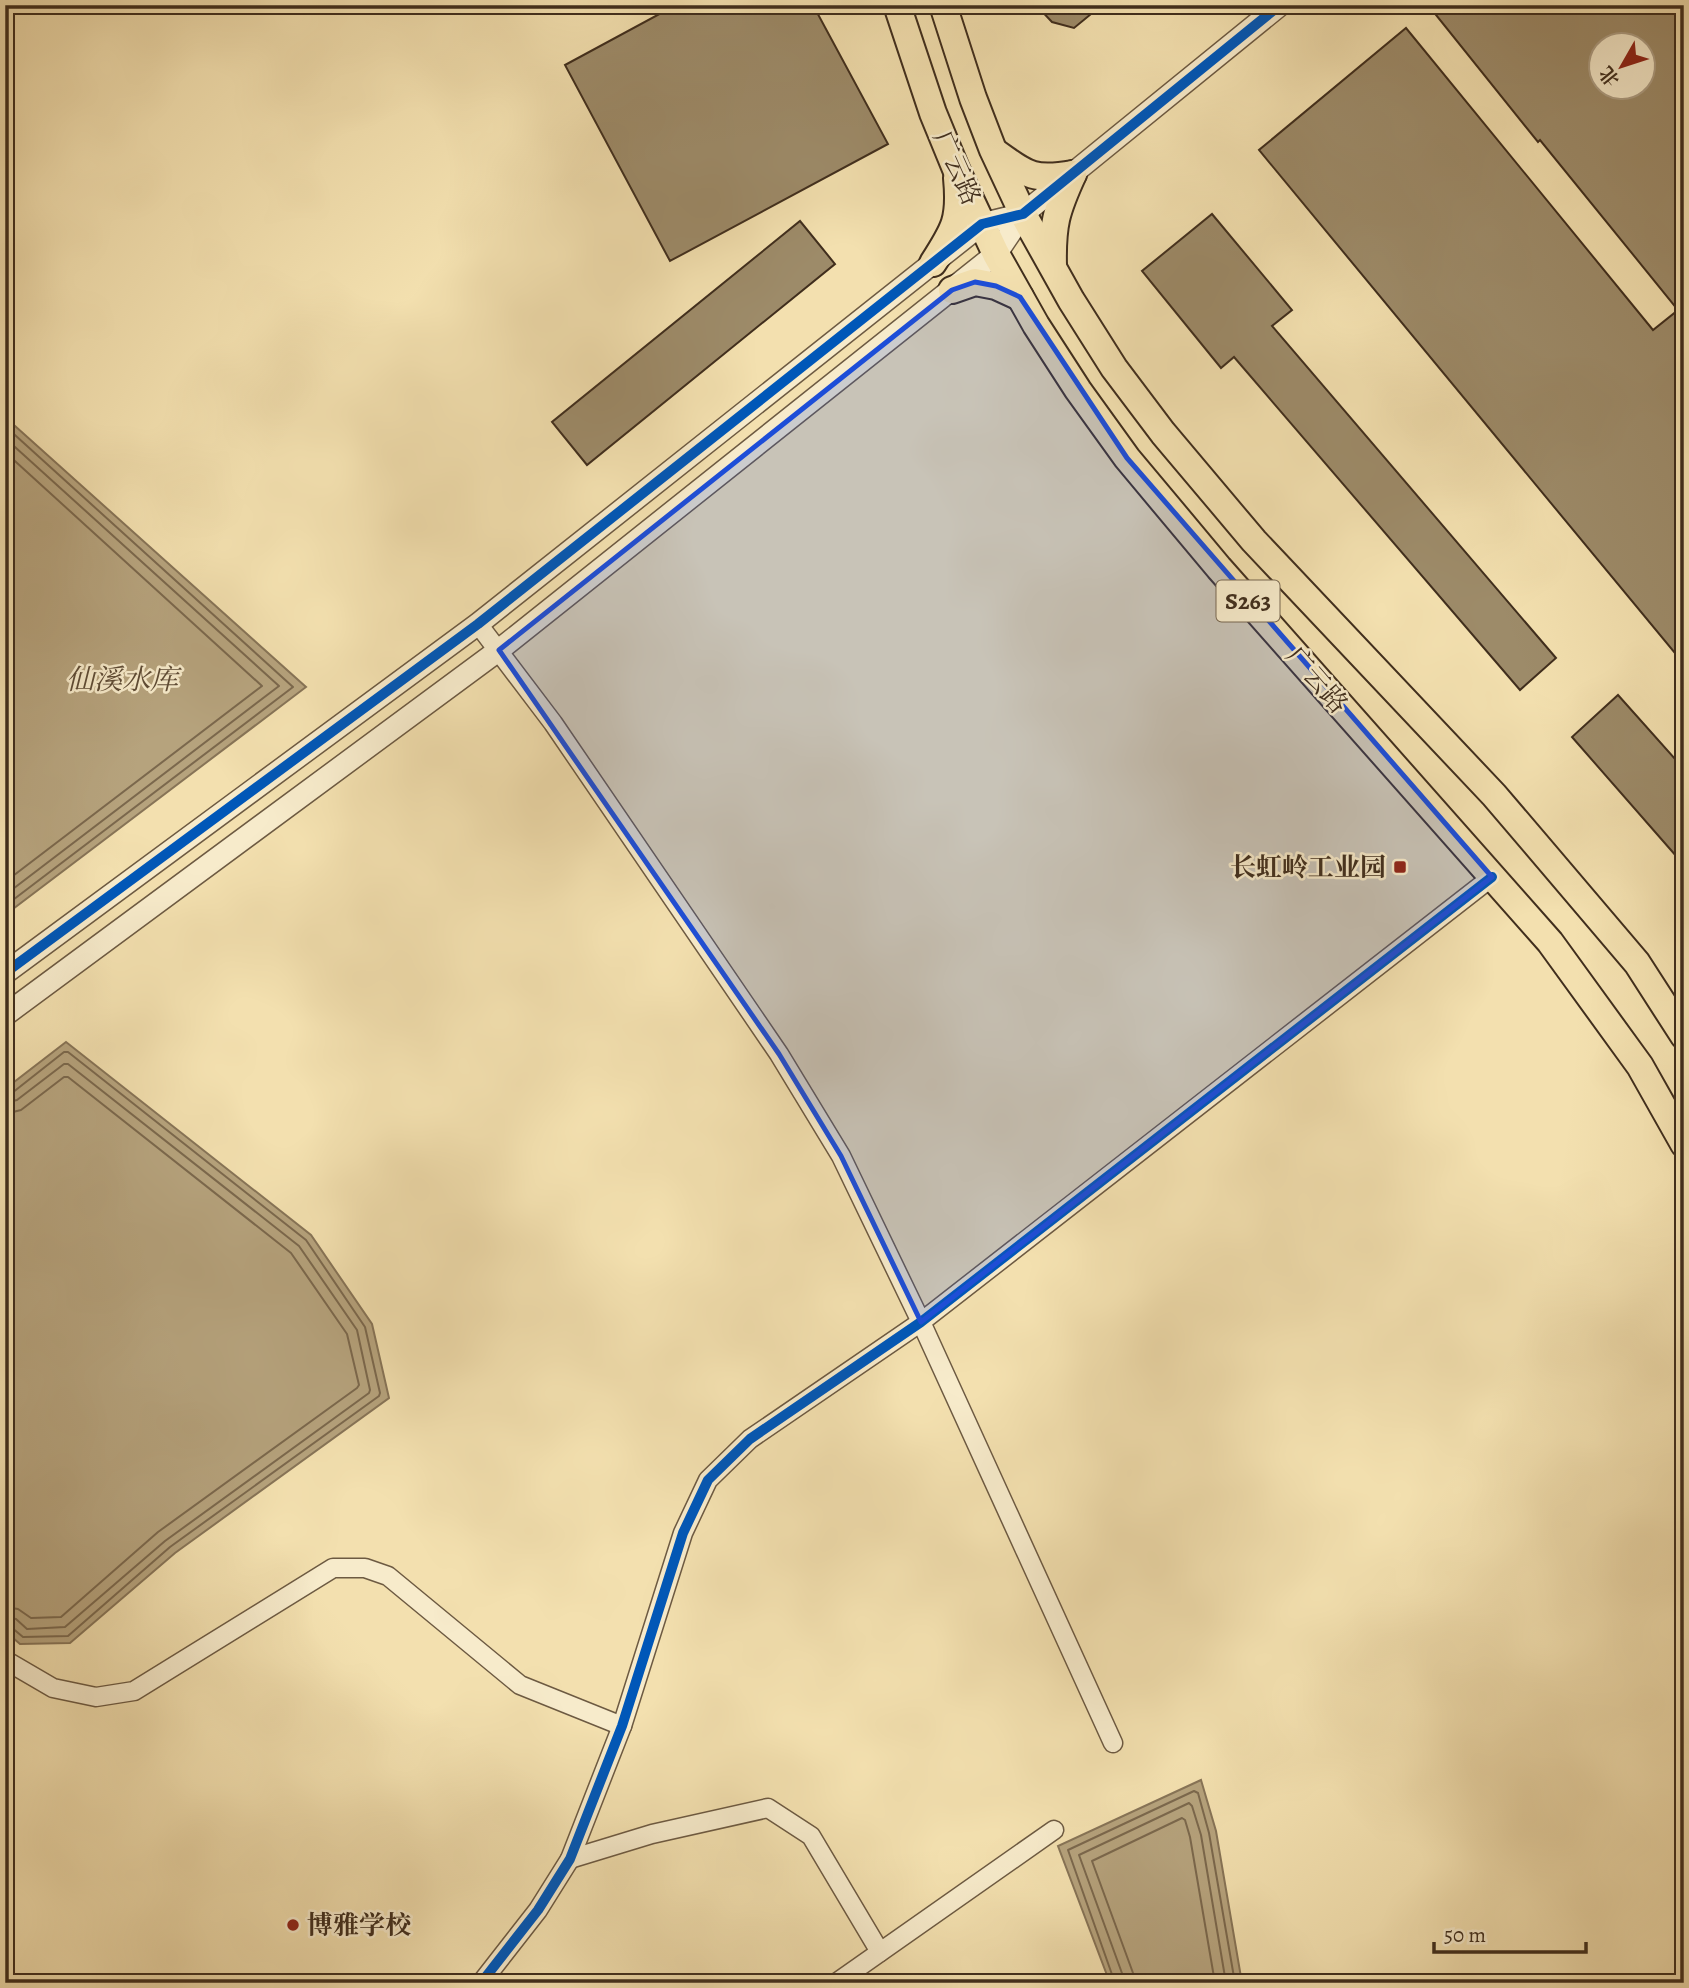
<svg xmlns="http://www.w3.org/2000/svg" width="1689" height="1988" font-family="Alegreya,'Noto Serif SC',serif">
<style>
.water{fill:#b6a37d;stroke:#877457;stroke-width:2}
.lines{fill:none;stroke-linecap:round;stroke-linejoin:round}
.shore{stroke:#7b684d;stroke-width:2}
.building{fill:#9d8b69;stroke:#402e1d;stroke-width:2;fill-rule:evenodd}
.minor-casing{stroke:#6d5a42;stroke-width:21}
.tertiary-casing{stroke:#6d5a42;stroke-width:24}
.primary-casing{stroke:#402e1d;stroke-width:30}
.minor{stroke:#f7ebcb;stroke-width:18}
.tertiary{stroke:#f7ebcb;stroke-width:21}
.primary{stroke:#f3e0af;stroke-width:26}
.cycleway-casing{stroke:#f7ebcb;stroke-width:15}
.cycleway{stroke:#0057b8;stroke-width:10}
.marked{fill:#1d4ed8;fill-opacity:0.2;stroke:#1d4ed8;stroke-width:5;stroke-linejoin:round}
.poi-dot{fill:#8f2418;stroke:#f7ebcb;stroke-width:2.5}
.labels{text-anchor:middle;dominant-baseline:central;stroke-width:5;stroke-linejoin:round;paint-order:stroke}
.shield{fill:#f7ebcb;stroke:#776751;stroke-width:2}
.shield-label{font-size:24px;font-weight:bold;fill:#402e1d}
.street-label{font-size:26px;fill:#402e1d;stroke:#f7ebcb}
.poi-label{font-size:26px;font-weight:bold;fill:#402e1d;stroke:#f7ebcb;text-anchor:end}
.water-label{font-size:28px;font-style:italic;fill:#5e4b35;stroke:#f7ebcb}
</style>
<rect width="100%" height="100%" fill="#f3e0af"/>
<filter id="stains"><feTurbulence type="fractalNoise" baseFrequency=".00286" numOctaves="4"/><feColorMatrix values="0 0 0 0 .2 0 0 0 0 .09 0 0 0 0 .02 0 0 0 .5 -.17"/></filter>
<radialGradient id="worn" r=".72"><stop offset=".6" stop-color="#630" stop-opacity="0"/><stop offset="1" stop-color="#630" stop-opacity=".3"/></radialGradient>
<!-- water -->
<g class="water">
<polygon points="5,417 306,687 5,915"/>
<polygon points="66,1042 311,1235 372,1324 389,1398 175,1553 70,1643 20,1644 5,1631 5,1089"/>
<polygon points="1201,1780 1216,1831 1242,1983 1110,1983 1058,1846"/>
</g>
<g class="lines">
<!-- shore -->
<g class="shore">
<polyline points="5,426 293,687 5,906"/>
<polyline points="5,438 279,686 5,895"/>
<polyline points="5,452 262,686 5,882"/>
<polyline points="5,1094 12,1093 64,1052 68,1052 306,1240 365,1327 380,1393 379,1396 170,1547 68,1636 23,1637 11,1627 5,1626"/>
<polyline points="5,1103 17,1100 64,1064 68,1064 299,1246 357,1330 370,1390 369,1393 165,1541 65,1627 27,1629 16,1619 5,1617"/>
<polyline points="5,1114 21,1110 64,1077 68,1077 291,1253 347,1334 359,1385 357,1388 158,1532 61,1617 31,1618 18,1609 5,1607"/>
<polyline points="1115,1983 1068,1850 1194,1791 1198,1793 1209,1833 1235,1983"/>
<polyline points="1124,1983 1123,1976 1079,1855 1189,1803 1192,1806 1201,1835 1226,1983"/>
<polyline points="1134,1983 1133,1973 1092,1861 1182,1818 1185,1820 1190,1837 1215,1983"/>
</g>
</g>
<!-- building -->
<g class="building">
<polygon points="676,5 813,5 888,144 670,261 565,65"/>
<polygon points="1036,5 1102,5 1074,28 1052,22"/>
<path d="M1428,5H1684V664L1259,150L1406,28L1653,330L1678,310L1540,140L1538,142ZM1601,46H1643V88H1601Z"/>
<polygon points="1212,214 1292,310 1272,326 1556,658 1520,690 1234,357 1221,368 1142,271"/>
<polygon points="800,221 835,264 587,465 552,422"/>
<polygon points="1618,695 1684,769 1684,865 1572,737"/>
</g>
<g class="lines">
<!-- minor casing -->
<g class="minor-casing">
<g id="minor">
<polyline points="478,624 553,723 779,1054 841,1156 921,1322 1113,1743"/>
<polyline points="5,1660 53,1688 96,1697 134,1691 333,1568 365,1568 388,1576 520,1685 622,1726"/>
<polyline points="570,1859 652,1834 768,1808 811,1836 880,1952"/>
<polyline points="481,1983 538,1910 570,1859 622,1726 683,1533 708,1480 750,1439 921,1322 1492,877"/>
<polyline points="836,1983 1054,1830"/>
</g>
</g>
<!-- tertiary casing -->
<g class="tertiary-casing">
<g id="tertiary">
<polyline points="5,973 478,624 982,224 1023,214 1280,5"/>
<polyline points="5,1015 499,650 996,254 1023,214"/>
</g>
</g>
<!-- primary casing -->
<g class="primary-casing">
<g id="primary">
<polyline points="897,5 933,113 956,169 996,254 1036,325 1078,390 1127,458 1219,568 1550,942 1640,1066 1684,1144"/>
<polyline points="943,5 973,98 993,150 1023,214 1071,300 1114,368 1163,433 1254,541 1494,795 1535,843 1637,963 1684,1036"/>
<path d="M995,152C1027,175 1033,181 1073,174"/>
<path d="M933,263C955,229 961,219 957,178"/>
<path d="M1053,266C1052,225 1056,211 1073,174"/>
<polyline points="952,290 975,282 996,286 1020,297"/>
</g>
</g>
<!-- minor -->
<use href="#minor" class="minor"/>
<!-- tertiary -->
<use href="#tertiary" class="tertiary"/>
<!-- primary -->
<use href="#primary" class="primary"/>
<!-- cycleway casing -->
<g class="cycleway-casing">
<g id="cycleway">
<polyline points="5,973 478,624 982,224 1023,214 1280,5"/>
<polyline points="481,1983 538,1910 570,1859 622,1726 683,1533 708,1480 750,1439 921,1322 1492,877"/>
</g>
</g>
<!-- cycleway -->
<use href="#cycleway" class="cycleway"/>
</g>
<!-- marked area -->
<path class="marked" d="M975,282L996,286L1020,297L1127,458L1492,877L921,1322L841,1156L779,1054L499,650L952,290Z"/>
<!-- markers -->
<g class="poi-dot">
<rect x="1393" y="860" width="14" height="14" rx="3.5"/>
<circle cx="293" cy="1925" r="7"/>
</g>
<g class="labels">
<!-- shield labels -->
<rect class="shield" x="1216.5" y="580.5" width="63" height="41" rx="5"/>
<g class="shield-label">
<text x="1248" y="601">S263</text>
</g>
<!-- street labels -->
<g class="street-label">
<text transform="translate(957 168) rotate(66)">广云路</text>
<text transform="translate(1317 680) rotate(49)">广云路</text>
</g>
<!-- poi labels -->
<g class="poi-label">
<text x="1386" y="867">长虹岭工业园</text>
<text x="307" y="1925" text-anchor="start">博雅学校</text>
</g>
<!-- water labels -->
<g class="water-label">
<text x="122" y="680">仙溪水库</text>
</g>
</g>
<!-- margin -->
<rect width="1689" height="1988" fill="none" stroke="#f3e0af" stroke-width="28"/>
<rect x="7" y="7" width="1675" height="1974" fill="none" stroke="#402e1d" stroke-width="3.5"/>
<rect x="14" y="14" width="1661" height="1960" fill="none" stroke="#402e1d" stroke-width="2"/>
<!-- north arrow -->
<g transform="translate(1622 66) rotate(231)"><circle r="33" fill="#f7ebcb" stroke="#ae9f85" stroke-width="2"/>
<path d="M0-5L12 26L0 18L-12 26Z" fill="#8f2418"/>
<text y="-10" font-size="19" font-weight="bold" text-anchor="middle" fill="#402e1d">北</text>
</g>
<!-- scale -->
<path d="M1434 1942v10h152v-10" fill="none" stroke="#402e1d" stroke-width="3.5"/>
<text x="1444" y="1942" font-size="21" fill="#402e1d" stroke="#f7ebcb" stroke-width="5" paint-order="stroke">50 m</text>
<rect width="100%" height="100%" filter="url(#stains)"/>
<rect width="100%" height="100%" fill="url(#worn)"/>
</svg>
